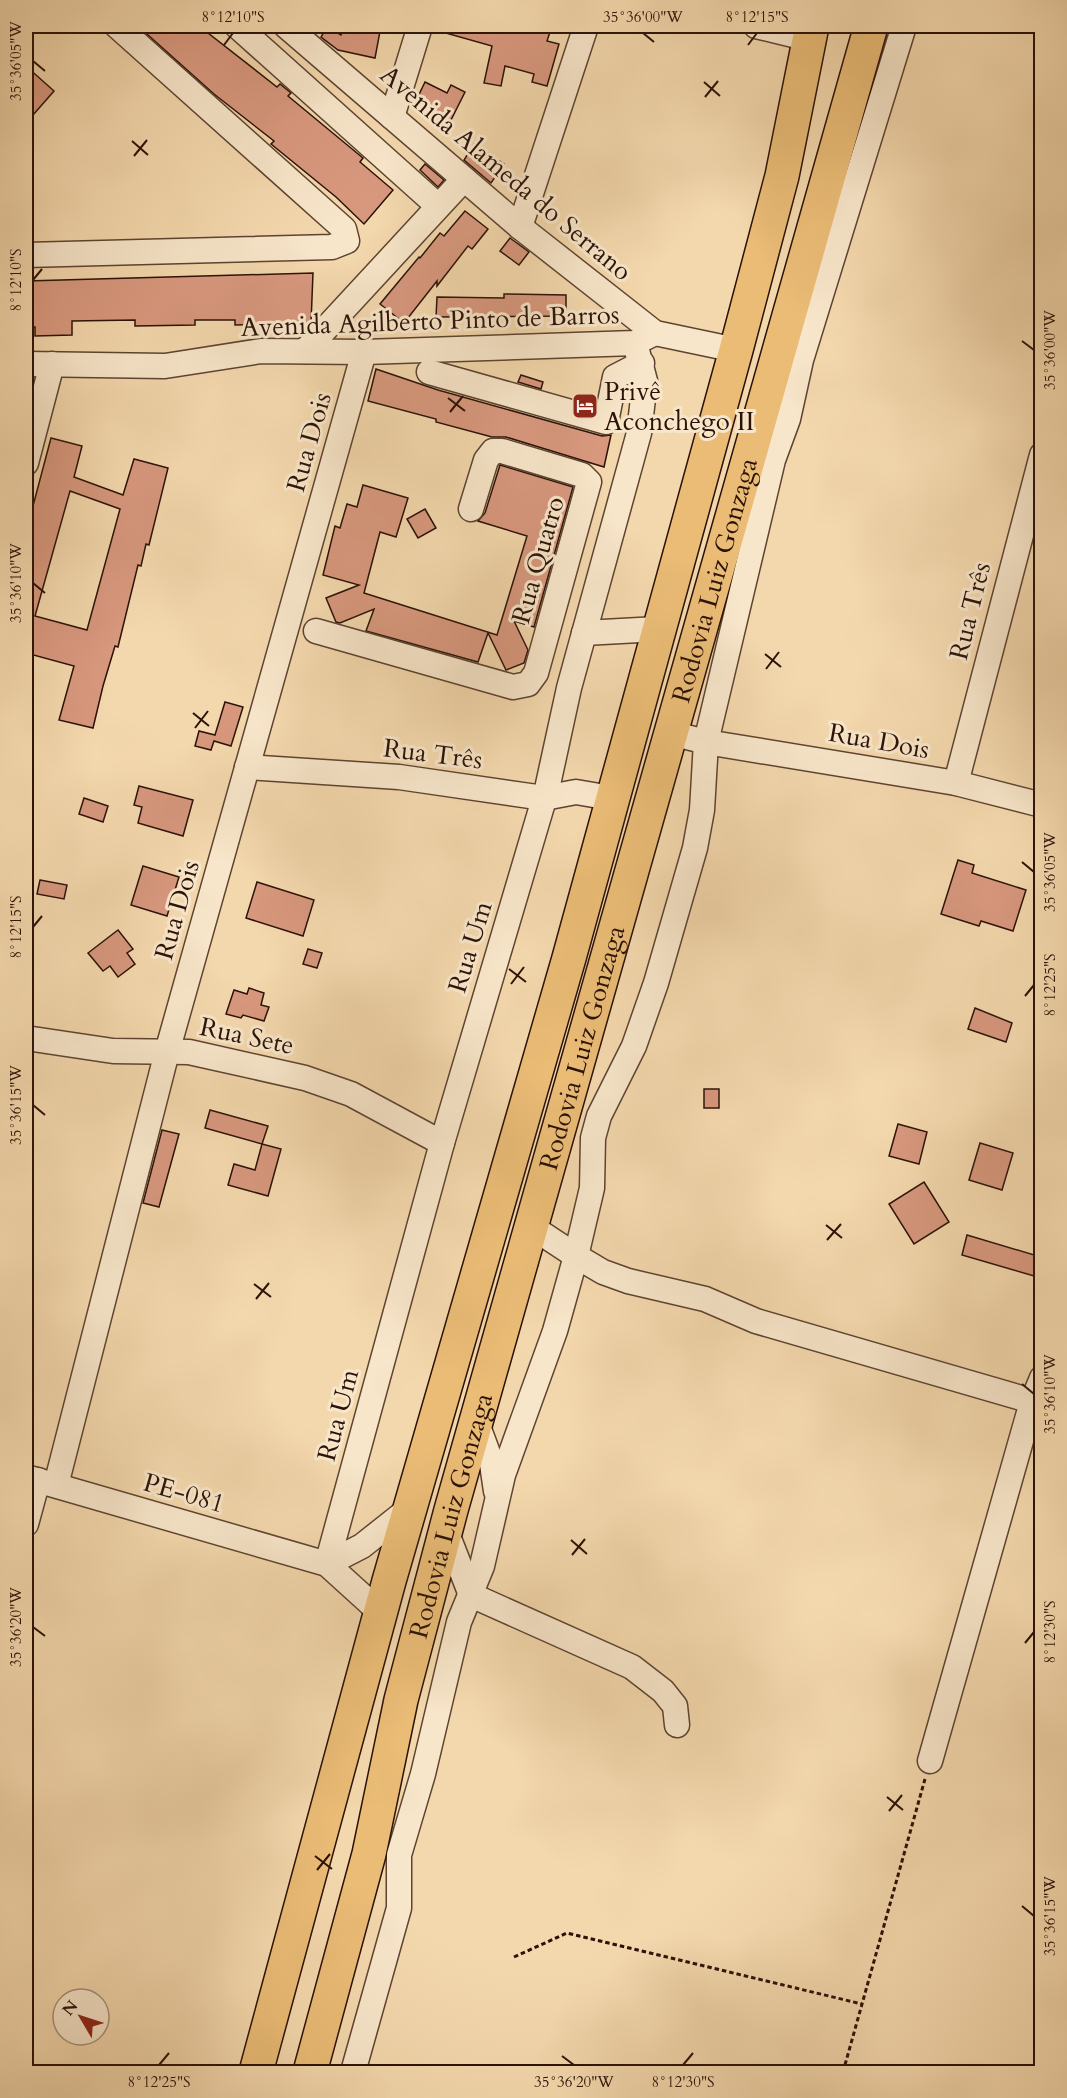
<svg xmlns="http://www.w3.org/2000/svg" width="1067" height="2098" font-family="Cardo,serif">
<style>
.building{fill:#d8987e;stroke:#2b1208;stroke-width:1.5;fill-rule:evenodd}
.lines{fill:none;stroke-linecap:round;stroke-linejoin:round}
.minor-casing{stroke:#5d4431;stroke-width:27}
.highway-casing{stroke:#2b1208;stroke-width:36}
.path{stroke:#2b1208;stroke-width:3;stroke-dasharray:4.5 3;stroke-linecap:butt}
.minor{stroke:#f8e6ca;stroke-width:24}
.highway{stroke:#eabc76;stroke-width:33}
.ticks{fill:none;stroke:#2b1208;stroke-width:2}
.labels{text-anchor:middle;dominant-baseline:central;stroke-width:6;stroke-linejoin:round;paint-order:stroke}
.street-label{font-size:26px;fill:#2b1208;stroke:#f8e6ca}
.poi-label{font-size:26px;fill:#2b1208;stroke:#f8e6ca;text-anchor:start}
.neatline{fill:none;stroke:#2b1208;stroke-width:2}
.ticks-label{font-size:15px;text-anchor:middle;fill:#2b1208}
</style>
<rect width="100%" height="100%" fill="#f4d8ad"/>
<filter id="stains"><feTurbulence type="fractalNoise" baseFrequency=".00333" numOctaves="4"/><feColorMatrix values="0 0 0 0 .2 0 0 0 0 .09 0 0 0 0 .02 0 0 0 .5 -.17"/></filter>
<radialGradient id="worn" r=".72"><stop offset=".6" stop-color="#630" stop-opacity="0"/><stop offset="1" stop-color="#630" stop-opacity=".3"/></radialGradient>
<!-- building -->
<g class="building">
<polygon points="138,26 199,26 277,87 280,84 291,93 288,96 363,158 360,162 393,190 364,224 336,197 271,144 274,141 214,94"/>
<polygon points="344,26 381,26 375,58 338,50 321,37 327,27 341,35"/>
<polygon points="435,26 552,26 547,41 559,44 547,86 532,82 534,74 505,66 501,86 484,83 492,46 435,30"/>
<polygon points="26,66 54,91 26,123"/>
<polygon points="425,82 447,93 451,85 465,92 450,122 414,105"/>
<polygon points="474,144 504,164 491,183 464,160"/>
<polygon points="425,164 444,180 438,187 420,170"/>
<polygon points="465,211 488,229 472,249 468,246 437,286 437,281 404,323 380,304 419,257 420,258 440,233 444,236"/>
<polygon points="510,238 529,252 519,265 500,251"/>
<polygon points="313,273 311,323 235,325 235,320 195,320 195,325 135,326 135,320 72,321 72,335 35,336 35,327 26,327 26,281"/>
<polygon points="504,294 566,295 566,316 436,317 437,297 504,298"/>
<polygon points="376,369 438,390 602,436 611,435 604,467 506,437 492,437 436,422 436,419 368,401"/>
<polygon points="521,375 543,382 541,389 518,382"/>
<path d="M51,438L82,446L74,477L123,495L134,459L168,468L149,545L146,544L141,566L138,565L118,647L115,646L103,686L93,728L59,720L74,666L26,653V520L29,521ZM70,491L120,509L87,630L35,616Z"/>
<polygon points="500,465 573,487 534,627 514,621 528,650 524,663 506,670 488,633 478,662 366,631 374,609 340,623 336,622 326,598 359,585 323,575 335,526 340,528 347,504 357,507 363,485 408,498 396,537 380,532 364,593 497,635 527,536 478,521 485,513"/>
<polygon points="425,509 436,528 418,538 407,519"/>
<polygon points="225,702 243,707 231,746 214,741 211,750 195,746 199,731 215,735"/>
<polygon points="139,786 193,800 183,836 138,823 142,807 134,805"/>
<polygon points="84,798 108,806 103,822 79,814"/>
<polygon points="958,860 974,865 972,873 1026,890 1013,931 981,921 979,926 941,914"/>
<polygon points="143,866 179,877 167,916 131,905"/>
<polygon points="40,880 67,885 64,899 37,894"/>
<polygon points="257,882 314,900 303,936 246,918"/>
<polygon points="118,930 133,949 127,953 135,964 118,977 110,966 103,971 88,953"/>
<polygon points="308,949 322,953 317,968 303,964"/>
<polygon points="249,988 264,993 261,1005 269,1007 264,1021 243,1015 241,1018 226,1014 234,990 247,994"/>
<polygon points="975,1008 1012,1023 1006,1042 968,1029"/>
<rect x="704" y="1089" width="15" height="19"/>
<polygon points="210,1110 268,1126 262,1144 281,1149 268,1196 228,1185 234,1164 255,1170 262,1144 205,1128"/>
<polygon points="898,1124 927,1132 919,1164 889,1156"/>
<polygon points="162,1130 179,1134 159,1207 143,1203"/>
<polygon points="980,1143 1013,1153 1002,1190 969,1180"/>
<polygon points="924,1182 949,1222 914,1244 889,1204"/>
<polygon points="967,1235 1041,1257 1041,1278 962,1255"/>
</g>
<g class="lines">
<!-- minor casing -->
<g class="minor-casing">
<g id="minor">
<polyline points="237,26 438,206"/>
<polyline points="286,26 520,227 655,333 736,350"/>
<polyline points="756,26 810,39"/>
<polyline points="392,117 420,26"/>
<polyline points="520,227 586,26"/>
<polyline points="26,255 332,247 347,241 344,229 117,26"/>
<polyline points="305,351 464,179"/>
<polyline points="26,364 165,366 261,351 364,352 635,343 655,333"/>
<polyline points="429,372 606,422 615,377 642,363"/>
<polyline points="26,463 52,364"/>
<polyline points="316,631 513,687 528,684 536,673 589,482 582,475 502,451 493,451 486,460 471,509"/>
<polyline points="584,633 658,629"/>
<polyline points="671,733 706,742 956,783 1042,805"/>
<polyline points="247,767 399,777 544,798 576,792 611,798"/>
<polyline points="956,783 1042,455"/>
<polyline points="26,1038 113,1051 189,1052 305,1078 351,1094 442,1143"/>
<polyline points="532,1227 576,1256 603,1272 628,1281 705,1299 756,1321 1042,1404"/>
<polyline points="476,1421 492,1464 496,1491"/>
<polyline points="26,1477 327,1564 381,1613"/>
<polyline points="56,1485 167,1052 364,352"/>
<polyline points="26,1524 38,1480"/>
<polyline points="446,1531 471,1595 632,1667 663,1691 675,1706 677,1725"/>
<polyline points="327,1564 442,1143 547,789 569,688 639,433 645,381 635,343"/>
<polyline points="327,1564 362,1546 410,1508"/>
<polyline points="930,1761 1032,1402 1042,1378"/>
<polyline points="353,2072 399,1908 399,1855 423,1774 459,1622 482,1566 503,1475 555,1331 576,1256 592,1188 593,1138 599,1116 634,1046 656,983 695,848 702,810 706,742 773,460 788,419 801,360 904,26"/>
</g>
</g>
<!-- highway casing -->
<g class="highway-casing">
<g id="highway">
<polyline points="256,2072 389,1581 569,958 736,350 782,176 812,26"/>
<path id="s1" d="M310,2072L369,1854L401,1700L451,1510L871,26"/>
</g>
</g>
<!-- path -->
<g class="path">
<polyline points="514,1957 567,1933 862,2004"/>
<polyline points="843,2072 925,1779"/>
<polyline points="991,2072 992,2068"/>
</g>
<!-- minor -->
<use href="#minor" class="minor"/>
<!-- highway -->
<use href="#highway" class="highway"/>
</g>
<!-- ticks -->
<path class="ticks" d="M643,33L654,42M224,45L233,33M748,45L757,33M33,61L45,71M704,82L720,96M705,97L718,81M132,141L148,155M134,156L147,140M33,280L42,269M1022,341L1034,350M448,398L465,411M450,412L463,396M33,583L45,593M765,654L781,667M766,669L779,652M193,713L209,726M195,728L208,711M1022,862L1034,872M33,927L42,916M509,969L526,982M511,984L524,967M1025,996L1034,985M33,1105L45,1115M826,1225L842,1238M827,1240L841,1224M254,1284L271,1297M256,1299L269,1283M1022,1384L1034,1394M571,1540L587,1554M572,1555L585,1539M33,1627L45,1636M1025,1643L1034,1632M887,1797L903,1810M889,1811L902,1795M315,1856L332,1869M317,1870L330,1854M1022,1906L1034,1916M562,2056L574,2065M159,2065L169,2053M683,2065L693,2053"/>
<!-- icons -->
<defs>
<g id="hotel-square" transform="scale(1.35)"><rect x="-9" y="-9" width="18" height="18" rx="4" fill="#8f2418" stroke="#f8e6ca"/><path d="M-6-4.5h1.5V1H6V5H4.5V3h-9V5H-6ZM-4 0a1.8 1.8 0 1 1 3.6 0ZM.5 0V-2.5h3Q6-2.5 6 0Z" fill="#fff"/></g>
</defs>
<g fill-rule="evenodd">
<use href="#hotel-square" x="585" y="406"/>
</g>
<g class="labels">
<!-- street labels -->
<g class="street-label">
<text transform="translate(506 173) rotate(40)">Avenida Alameda do Serrano</text>
<text transform="translate(430 321) rotate(-2)">Avenida Agilberto Pinto de Barros</text>
<text transform="translate(309 442) rotate(-74)">Rua Dois</text>
<text transform="translate(538 560) rotate(-74)">Rua Quatro</text>
<text stroke="none"><textPath href="#s1" startOffset="1546">Rodovia Luiz Gonzaga</textPath></text>
<text transform="translate(970 611) rotate(-76)">Rua Três</text>
<text transform="translate(879 741) rotate(10)">Rua Dois</text>
<text transform="translate(433 754) rotate(7)">Rua Três</text>
<text transform="translate(177 910) rotate(-74)">Rua Dois</text>
<text transform="translate(470 947) rotate(-73)">Rua Um</text>
<text transform="translate(247 1036) rotate(12)">Rua Sete</text>
<text stroke="none"><textPath href="#s1" startOffset="1060">Rodovia Luiz Gonzaga</textPath></text>
<text transform="translate(338 1415) rotate(-75)">Rua Um</text>
<text transform="translate(184 1493) rotate(16)">PE-081</text>
<text stroke="none"><textPath href="#s1" startOffset="574">Rodovia Luiz Gonzaga</textPath></text>
</g>
<!-- poi labels -->
<g class="poi-label">
<text x="604" y="391">Privê<tspan x="604" dy="30">Aconchego II</tspan></text>
</g>
</g>
<!-- margin -->
<rect width="1067" height="2098" fill="none" stroke="#f4d8ad" stroke-width="66"/>
<!-- north arrow -->
<g transform="translate(81 2017) rotate(309)"><circle r="28" fill="#f8e6ca" stroke="#a6917c" stroke-width="1.5"/>
<path d="M0-4.5L10 22L0 15L-10 22Z" fill="#8f2418"/>
<text y="-9" font-size="16" font-weight="bold" text-anchor="middle" fill="#2b1208">N</text>
</g>
<rect x="33" y="33" width="1001" height="2032" class="neatline"/>
<g class="ticks-label">
<text x="233" y="22">8°12'10"S</text>
<text x="643" y="22">35°36'00"W</text>
<text x="757" y="22">8°12'15"S</text>
<text transform="translate(16 61) rotate(-90)" y="5">35°36'05"W</text>
<text transform="translate(16 280) rotate(-90)" y="5">8°12'10"S</text>
<text transform="translate(1050 350) rotate(-90)" y="5">35°36'00"W</text>
<text transform="translate(16 583) rotate(-90)" y="5">35°36'10"W</text>
<text transform="translate(1050 872) rotate(-90)" y="5">35°36'05"W</text>
<text transform="translate(16 927) rotate(-90)" y="5">8°12'15"S</text>
<text transform="translate(1050 985) rotate(-90)" y="5">8°12'25"S</text>
<text transform="translate(16 1105) rotate(-90)" y="5">35°36'15"W</text>
<text transform="translate(1050 1394) rotate(-90)" y="5">35°36'10"W</text>
<text transform="translate(16 1627) rotate(-90)" y="5">35°36'20"W</text>
<text transform="translate(1050 1632) rotate(-90)" y="5">8°12'30"S</text>
<text transform="translate(1050 1916) rotate(-90)" y="5">35°36'15"W</text>
<text x="159" y="2087">8°12'25"S</text>
<text x="574" y="2087">35°36'20"W</text>
<text x="683" y="2087">8°12'30"S</text>
</g>
<rect width="100%" height="100%" filter="url(#stains)"/>
<rect width="100%" height="100%" fill="url(#worn)"/>
</svg>
